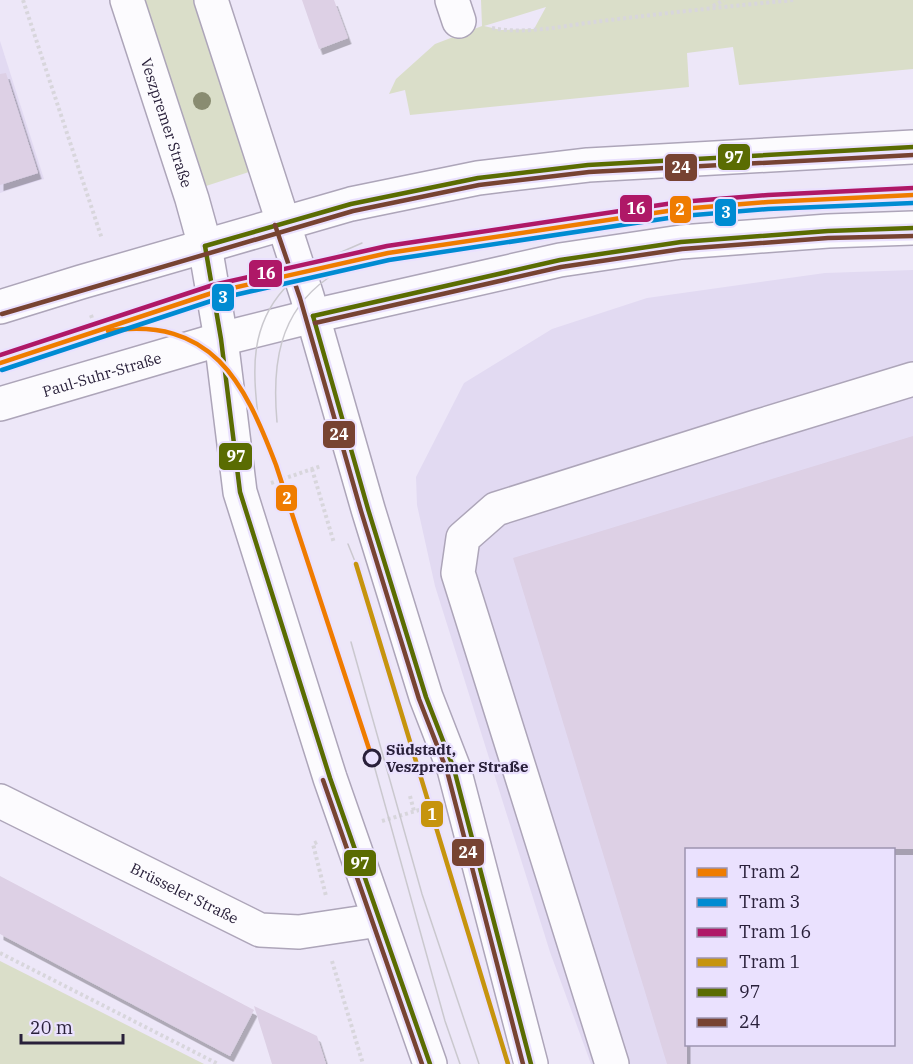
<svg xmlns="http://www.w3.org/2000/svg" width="913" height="1064" font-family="'IBM Plex Serif',serif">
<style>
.built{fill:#e2daf2;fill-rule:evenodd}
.green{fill:#dadec9;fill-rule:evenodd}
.building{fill:#ddd0e5;filter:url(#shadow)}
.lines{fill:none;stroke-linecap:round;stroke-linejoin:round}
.minor-casing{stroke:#ada5b9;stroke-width:36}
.path{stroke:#d8d6dc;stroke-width:4;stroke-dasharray:3 3;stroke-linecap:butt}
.minor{stroke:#fcfbfe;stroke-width:33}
.tram{stroke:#cac8ce;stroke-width:1.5}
.bus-1-casing{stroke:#eae1fe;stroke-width:9}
.bus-2-casing{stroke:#eae1fe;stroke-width:9}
.bus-1{stroke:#5a6c02;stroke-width:4.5}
.bus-2{stroke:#774332;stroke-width:4.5}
.tram-1-casing{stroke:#eae1fe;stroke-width:9}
.tram-2-casing{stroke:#eae1fe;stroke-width:9}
.tram-3-casing{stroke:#eae1fe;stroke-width:9}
.tram-4-casing{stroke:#eae1fe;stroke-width:9}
.tram-1{stroke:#ef7c00;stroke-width:4.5}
.tram-2{stroke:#008bd2;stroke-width:4.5}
.tram-3{stroke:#af1867;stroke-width:4.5}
.tram-4{stroke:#c6940e;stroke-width:4.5}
.tree{fill:#898c71}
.stop-dot{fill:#eae1fe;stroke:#29203a;stroke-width:3}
.labels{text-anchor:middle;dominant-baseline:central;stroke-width:4.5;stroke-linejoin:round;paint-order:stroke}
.street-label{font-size:15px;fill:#29203a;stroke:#eae1fe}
.stop-label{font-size:15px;font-weight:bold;fill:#29203a;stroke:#eae1fe;text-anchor:start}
.line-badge{stroke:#eae1fe;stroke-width:2}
.badge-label{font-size:16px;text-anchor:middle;font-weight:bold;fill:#fff}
</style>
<defs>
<filter id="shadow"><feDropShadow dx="3.5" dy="6" stdDeviation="0" flood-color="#0004"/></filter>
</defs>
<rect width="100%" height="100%" fill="#ede7f8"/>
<!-- built -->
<g class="built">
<polygon points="0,41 44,179 0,193"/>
<path d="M913,270V1064H591L550,952L435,586L417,505L416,477L464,383L552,329L647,298L825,273ZM686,850H894V1044H686Z"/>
</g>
<!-- green -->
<g class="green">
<polygon points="143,0 197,0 252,171 203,187"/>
<path d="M481,0H913V69L739,85L733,47L687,53L689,87L410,115L405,90L389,94L396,79L435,44L482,26ZM546,7L534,29L501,30L484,26Z"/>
<polygon points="0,961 204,1064 0,1064"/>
</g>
<!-- building -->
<g class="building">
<polygon points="302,0 334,0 348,38 319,49"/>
<polygon points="6,73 38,173 0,185 0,74"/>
<polygon points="913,436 913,849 687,849 687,1064 667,1064 513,558"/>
<polygon points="0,876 254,1010 230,1056 0,934"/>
<polygon points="254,1006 317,1036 326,1064 272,1064"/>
</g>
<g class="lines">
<!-- minor casing -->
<g class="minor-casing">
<g id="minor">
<path id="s1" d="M127,0L192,199L205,246L221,339L240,492L330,778L430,1064"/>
<polyline points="211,0 307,296 368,509 426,697 454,769 531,1064"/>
<polyline points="452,0 459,21"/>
<polyline points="0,307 81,282 351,204 478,178 588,165 913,147"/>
<path id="s2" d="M0,404L221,339L313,316L560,260L681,242L828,231L913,228"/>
<path id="s3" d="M0,801L260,930L299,932L379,920"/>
<polyline points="612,1064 458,573 463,538 496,509 759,426 913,379"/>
</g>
</g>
<!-- path -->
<g class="path">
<polyline points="23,0 102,239"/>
<polyline points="713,6 724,0"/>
<path d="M492,28C527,35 567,25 602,21C666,13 730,6 794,0"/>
<polyline points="91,315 99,339"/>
<polyline points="312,469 334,543"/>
<polyline points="271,483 321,466"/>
<polyline points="410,796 414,811"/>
<polyline points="382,821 429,807"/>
<polyline points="317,842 313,844 326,896"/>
<polyline points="0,953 218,1064"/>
<polyline points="332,961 363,1064"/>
</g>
<!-- minor -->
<use href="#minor" class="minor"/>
<!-- tram -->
<g class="tram">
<path d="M258,415C252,369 251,326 284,289C289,284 294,277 299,272C314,262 345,251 362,243"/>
<path d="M277,422C272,366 278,313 328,278C346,266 368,260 388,253"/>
<polyline points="348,544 356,564"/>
<polyline points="351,642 422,894 479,1064"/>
<polyline points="372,758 445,1021 460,1064"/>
</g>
<!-- bus-1 casing -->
<g class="bus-1-casing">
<g id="bus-1">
<polyline points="205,246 221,339 240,492 330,778 430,1064"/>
<polyline points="205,246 351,204 478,178 588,165 913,147"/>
<polyline points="313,316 368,509 426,697 454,769 531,1064"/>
<polyline points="313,316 560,260 681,242 828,231 913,228"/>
</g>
</g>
<!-- bus-2 casing -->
<g class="bus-2-casing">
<g id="bus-2">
<polyline points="275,225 300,298 361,511 419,699 447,771 523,1064"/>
<polyline points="2,314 353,211 479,185 589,172 913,155"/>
<polyline points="315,323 561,267 682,249 828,238 913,236"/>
<polyline points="323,780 422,1064"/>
</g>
</g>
<!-- bus-1 -->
<use href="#bus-1" class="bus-1"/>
<!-- bus-2 -->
<use href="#bus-2" class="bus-2"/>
<!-- tram-1 casing -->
<g class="tram-1-casing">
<g id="tram-1">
<path d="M108,331C212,316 244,381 276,465L372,758"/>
<polyline points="0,363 215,292 388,253 681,209 768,202 913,195"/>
</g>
</g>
<!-- tram-2 casing -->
<g class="tram-2-casing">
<polyline id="tram-2" points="2,370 217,299 389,260 682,216 768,209 913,203"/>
</g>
<!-- tram-3 casing -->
<g class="tram-3-casing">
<polyline id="tram-3" points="0,355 213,285 387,246 680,202 768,195 913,188"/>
</g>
<!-- tram-4 casing -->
<g class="tram-4-casing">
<polyline id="tram-4" points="356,564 508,1064"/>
</g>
<!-- tram-1 -->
<use href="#tram-1" class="tram-1"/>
<!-- tram-2 -->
<use href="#tram-2" class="tram-2"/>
<!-- tram-3 -->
<use href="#tram-3" class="tram-3"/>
<!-- tram-4 -->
<use href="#tram-4" class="tram-4"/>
</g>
<!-- trees -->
<circle class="tree" cx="202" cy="101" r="9"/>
<!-- markers -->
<circle class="stop-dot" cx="372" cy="758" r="8"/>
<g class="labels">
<!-- street labels -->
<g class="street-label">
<text stroke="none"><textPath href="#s1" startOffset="129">Veszpremer Straße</textPath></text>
<text stroke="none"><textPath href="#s2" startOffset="106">Paul-Suhr-Straße</textPath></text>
<text stroke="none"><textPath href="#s3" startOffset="206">Brüsseler Straße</textPath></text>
</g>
<!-- stop labels -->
<g class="stop-label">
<text x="386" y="749">Südstadt,<tspan x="386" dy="17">Veszpremer Straße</tspan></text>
</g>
</g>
<g class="line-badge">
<rect x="717" y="143" width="34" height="28" rx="6" fill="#5a6c02"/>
<rect x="664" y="153" width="34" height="29" rx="6" fill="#774332"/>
<rect x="619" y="194" width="34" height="29" rx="6" fill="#af1867"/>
<rect x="669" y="195" width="23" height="29" rx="6" fill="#ef7c00"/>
<rect x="714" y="198" width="23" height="29" rx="6" fill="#008bd2"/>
<rect x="248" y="259" width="35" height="29" rx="6" fill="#af1867"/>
<rect x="211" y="283" width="24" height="29" rx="6" fill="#008bd2"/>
<rect x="322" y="420" width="34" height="29" rx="6" fill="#774332"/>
<rect x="218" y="442" width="35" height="29" rx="6" fill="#5a6c02"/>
<rect x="275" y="484" width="23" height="28" rx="6" fill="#ef7c00"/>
<rect x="420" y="800" width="24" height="28" rx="6" fill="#c6940e"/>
<rect x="451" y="838" width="34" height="29" rx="6" fill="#774332"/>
<rect x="343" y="849" width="34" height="28" rx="6" fill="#5a6c02"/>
</g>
<g class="badge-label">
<text x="734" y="163">97</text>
<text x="681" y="173">24</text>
<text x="636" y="214">16</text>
<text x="680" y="215">2</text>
<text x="726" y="218">3</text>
<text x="266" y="279">16</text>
<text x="223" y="303">3</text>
<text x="339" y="440">24</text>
<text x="236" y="462">97</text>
<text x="287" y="504">2</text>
<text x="432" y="820">1</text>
<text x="468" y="858">24</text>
<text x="360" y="869">97</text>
</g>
<!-- legend -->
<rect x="685" y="848" width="210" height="198" fill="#eae1fe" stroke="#9d94b0" stroke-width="1.5"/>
<rect x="697" y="868" width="30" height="9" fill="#ef7c00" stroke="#9d94b0" stroke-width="1.5"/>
<text x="739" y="878" font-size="18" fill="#29203a">Tram 2</text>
<rect x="697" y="898" width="30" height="9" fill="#008bd2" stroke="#9d94b0" stroke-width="1.5"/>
<text x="739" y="908" font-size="18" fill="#29203a">Tram 3</text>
<rect x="697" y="928" width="30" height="9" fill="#af1867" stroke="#9d94b0" stroke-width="1.5"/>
<text x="739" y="938" font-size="18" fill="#29203a">Tram 16</text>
<rect x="697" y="958" width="30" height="9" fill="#c6940e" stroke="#9d94b0" stroke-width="1.5"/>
<text x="739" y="968" font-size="18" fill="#29203a">Tram 1</text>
<rect x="697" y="988" width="30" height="9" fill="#5a6c02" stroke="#9d94b0" stroke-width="1.5"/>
<text x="739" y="998" font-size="18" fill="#29203a">97</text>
<rect x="697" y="1018" width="30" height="9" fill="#774332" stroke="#9d94b0" stroke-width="1.5"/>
<text x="739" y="1028" font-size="18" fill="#29203a">24</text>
<!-- scale -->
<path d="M21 1034v9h102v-9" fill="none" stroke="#29203a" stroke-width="3"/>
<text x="30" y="1034" font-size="18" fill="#29203a" stroke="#eae1fe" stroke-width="4.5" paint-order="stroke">20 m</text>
</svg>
